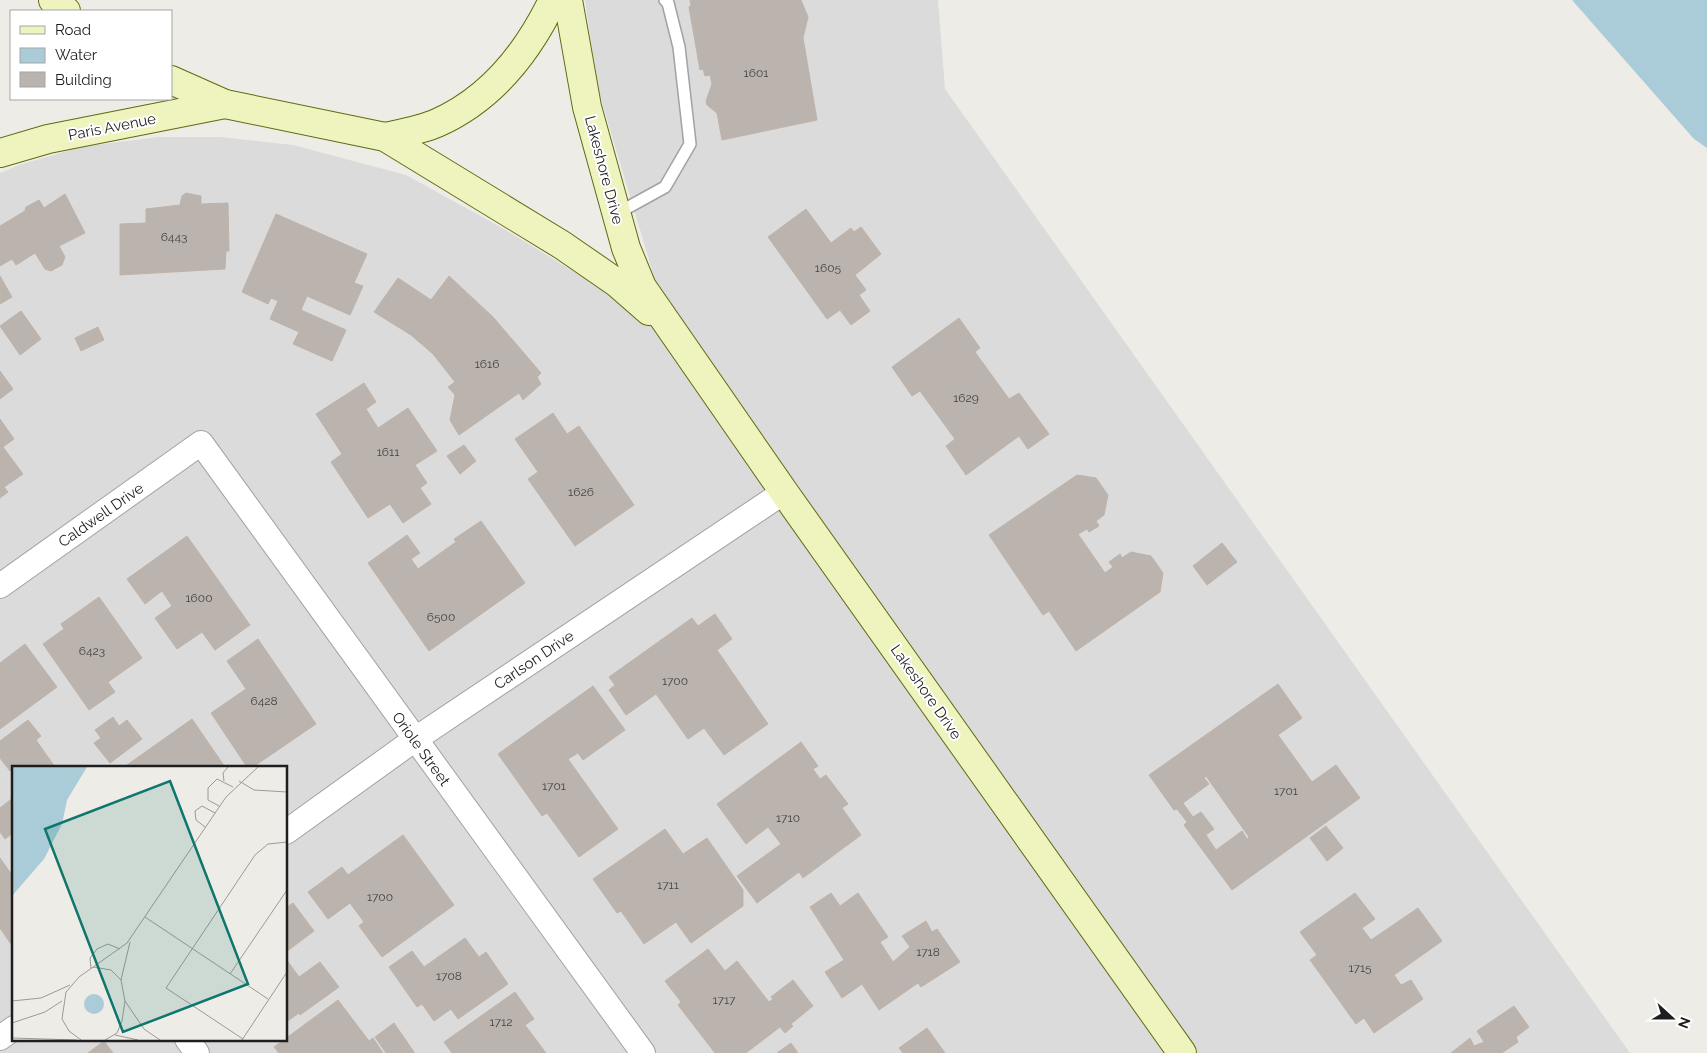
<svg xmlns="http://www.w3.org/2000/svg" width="1707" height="1053" font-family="Raleway,sans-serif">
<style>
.residential{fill:#dcdbdb;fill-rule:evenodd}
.water{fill:#aaccd8}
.building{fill:#bbb4ae;stroke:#bfb3a9;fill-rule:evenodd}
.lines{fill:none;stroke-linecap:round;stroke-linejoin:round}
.lane-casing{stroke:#a2a2a2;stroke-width:14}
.street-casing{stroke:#a2a2a2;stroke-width:26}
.secondary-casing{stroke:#5f6b0f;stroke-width:30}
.lane{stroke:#fff;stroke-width:11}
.street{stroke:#fff;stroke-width:24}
.secondary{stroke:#eff3be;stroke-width:28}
.labels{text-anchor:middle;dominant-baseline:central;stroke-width:4;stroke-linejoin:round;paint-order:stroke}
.number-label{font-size:12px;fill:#454442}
.street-label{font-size:15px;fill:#1e1e1e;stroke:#fff}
.inset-road{fill:none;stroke:#9b9a96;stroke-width:1}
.view{fill:#0f766e;fill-opacity:0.15;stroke:#0f766e;stroke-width:2.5}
.inset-edge{fill:none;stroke:#1e1e1e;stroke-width:2.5}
</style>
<rect width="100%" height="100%" fill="#eeece6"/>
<!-- residential -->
<path class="residential" d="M585,0H938L945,89L1630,1053H0V173L19,165L81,147L158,137H221L293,145L406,175L504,229L670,330L597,86ZM14,767H286V1039H14Z"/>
<!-- water -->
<polygon class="water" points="1572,0 1707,0 1707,148 1694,139"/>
<!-- building -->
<g class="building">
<polygon points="690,0 801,0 808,17 803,38 817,120 722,140 717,113 707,105 706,101 712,84 710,75 705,76 703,69 700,70 689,7 691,6"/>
<polygon points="186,193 201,196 201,204 228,203 229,251 226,251 225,269 120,275 120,224 146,223 146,209 180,205 182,196"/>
<polygon points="65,194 85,233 59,246 65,257 62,265 51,271 45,269 35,253 16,265 12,259 0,266 0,226 25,211 26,207 39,200 44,208"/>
<polygon points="806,209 831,243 851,228 854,232 861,227 881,254 855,275 866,290 859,295 870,311 851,325 840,310 827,319 768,237"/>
<polygon points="276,214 367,254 354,283 363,286 350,315 307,296 301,310 346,330 332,361 293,344 299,332 270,319 278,301 271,298 268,304 242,292"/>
<polygon points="0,276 12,297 0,304"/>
<polygon points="449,276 493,317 541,373 537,377 541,384 523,400 519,393 459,435 450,420 455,395 448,387 455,382 433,354 411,335 374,312 398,278 431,300"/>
<polygon points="21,311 41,339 20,355 0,326"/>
<polygon points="959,318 980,348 975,352 1009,399 1019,393 1049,434 1028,449 1019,436 966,475 946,446 955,439 920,391 912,396 892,367"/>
<polygon points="98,327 104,340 81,351 75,338"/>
<polygon points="0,371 13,389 0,399"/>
<polygon points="364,383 376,402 366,409 378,428 408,408 437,451 415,465 427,483 420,488 431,504 403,523 390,504 368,518 331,462 342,454 316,414"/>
<polygon points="553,413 567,434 579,426 634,505 575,546 528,479 538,472 515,439"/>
<polygon points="0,419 14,439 3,447 23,474 4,487 8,492 0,498"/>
<polygon points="464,445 476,461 460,474 447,456"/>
<polygon points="1077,475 1096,478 1108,495 1104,515 1096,521 1099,526 1089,532 1087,529 1078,534 1105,573 1113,567 1109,562 1120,554 1122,558 1131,552 1151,556 1163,573 1160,592 1076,651 1049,611 1043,615 989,535"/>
<polygon points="481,521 525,583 429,651 368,563 407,535 420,553 411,559 418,569 456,542 454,539"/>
<polygon points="187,536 250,625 215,650 202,632 177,649 155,618 172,606 162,591 145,604 127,579"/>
<polygon points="1222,543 1237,562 1207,585 1193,566"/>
<polygon points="99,597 142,658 108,682 115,692 89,710 43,644 64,629 61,624"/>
<polygon points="715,614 732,639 717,650 768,724 724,755 704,728 688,739 656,694 626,715 609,690 615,685 609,677 692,618 698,626"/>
<polygon points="258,639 316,724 253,767 247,767 211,713 246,689 227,661"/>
<polygon points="25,644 57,687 0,729 0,663"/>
<path d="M1278,684L1302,718L1278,735L1312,782L1336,765L1360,798L1232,890L1184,825L1187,822L1177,809L1174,810L1149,775ZM1206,776L1249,837L1247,839L1242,831L1216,850L1206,835L1214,829L1201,812L1193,817L1183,803L1209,784L1204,778Z"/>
<polygon points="593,686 625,730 583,760 578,753 568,759 618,829 579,857 547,813 542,816 498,754"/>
<polygon points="113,717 119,726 127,720 142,739 110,763 94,743 101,738 95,730"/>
<polygon points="192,719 225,767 128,767 127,765"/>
<polygon points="28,720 41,736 36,740 55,767 14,767 10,771 0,758 0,741"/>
<polygon points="801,742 818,766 813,769 820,779 826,775 848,804 842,808 861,835 803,878 799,872 757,903 737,876 781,844 768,827 746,844 717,804"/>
<polygon points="14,797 14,832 5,839 0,832 0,808"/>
<polygon points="1326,826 1343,848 1327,861 1310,838"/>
<polygon points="665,829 683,854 707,838 743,890 743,906 691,943 676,922 644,944 621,911 617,913 593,879"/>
<polygon points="403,835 454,905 382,957 359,926 364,922 350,903 328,919 308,892 342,867 348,875"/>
<polygon points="0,858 14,878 13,947 0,928"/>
<polygon points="831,893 840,906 858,893 888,937 880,942 893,962 910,947 902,936 926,921 932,932 937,929 960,962 921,987 918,983 879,1010 862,984 842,998 825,972 844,960 810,907"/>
<polygon points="1355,893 1375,919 1362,928 1371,940 1418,908 1442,941 1394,975 1401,985 1411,980 1423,999 1374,1033 1364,1018 1356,1024 1310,960 1317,955 1300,932"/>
<polygon points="293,903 314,931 286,952 286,908"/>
<polygon points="465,938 479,957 486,952 508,984 458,1019 451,1009 434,1021 422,1004 417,1007 389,967 412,951 424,967"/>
<polygon points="708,949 725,971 737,961 769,1002 773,999 771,997 793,980 813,1006 791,1024 793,1026 785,1033 780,1027 746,1053 715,1053 678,1005 681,1002 665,981"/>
<polygon points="286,959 299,977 320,962 339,987 300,1015 299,1013 286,1022"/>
<polygon points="515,992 534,1019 525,1025 546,1053 452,1053 444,1042"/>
<polygon points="338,1000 369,1041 373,1038 383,1053 279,1053 274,1047"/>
<polygon points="1514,1006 1529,1027 1516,1037 1518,1042 1502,1053 1451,1053 1470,1038 1474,1046 1484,1042 1477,1031"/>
<polygon points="394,1023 414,1052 414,1053 386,1053 375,1037"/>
<polygon points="927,1028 945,1053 903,1053 899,1048"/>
<polygon points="104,1041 113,1053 88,1053"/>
<polygon points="791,1043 798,1053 777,1053"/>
</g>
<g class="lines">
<!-- lane casing -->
<g class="lane-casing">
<polyline id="lane" points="616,214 665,187 690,144 679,47 668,3 665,0"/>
</g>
<!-- street casing -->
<g class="street-casing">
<g id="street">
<polyline points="0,586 201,443 643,1053"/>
<polyline points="286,832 414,740 784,492"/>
<polyline points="0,1038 14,1028"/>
<polyline points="187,1039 197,1053"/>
</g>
</g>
<!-- secondary casing -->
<g class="secondary-casing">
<g id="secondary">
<polyline points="53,0 66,11"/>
<polyline points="568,0 587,107 626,248 642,287 784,492 1182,1053"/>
<polyline points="171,80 225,104 385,137 562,245 617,283 649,311"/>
<path d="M385,137C403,133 421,130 437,123C491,99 528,52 553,0"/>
<polyline points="0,153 48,139 225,104"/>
</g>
</g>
<!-- lane -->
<use href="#lane" class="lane"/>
<!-- street -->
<use href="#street" class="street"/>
<!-- secondary -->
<use href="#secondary" class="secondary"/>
</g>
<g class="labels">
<!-- number labels -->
<g class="number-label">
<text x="756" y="73">1601</text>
<text x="174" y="237">6443</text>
<text x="828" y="268">1605</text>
<text x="487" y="364">1616</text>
<text x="966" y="398">1629</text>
<text x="388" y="452">1611</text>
<text x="581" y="492">1626</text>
<text x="199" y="598">1600</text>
<text x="441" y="617">6500</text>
<text x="92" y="651">6423</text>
<text x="675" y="681">1700</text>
<text x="264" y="701">6428</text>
<text x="554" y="786">1701</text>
<text x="1286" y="791">1701</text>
<text x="788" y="818">1710</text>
<text x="668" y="885">1711</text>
<text x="380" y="897">1700</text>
<text x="928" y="952">1718</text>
<text x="1360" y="968">1715</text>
<text x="449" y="976">1708</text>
<text x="724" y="1000">1717</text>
<text x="501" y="1022">1712</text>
</g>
<!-- street labels -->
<g class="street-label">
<text transform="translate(112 127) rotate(-11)">Paris Avenue</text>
<text transform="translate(604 170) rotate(75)">Lakeshore Drive</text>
<text transform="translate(101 515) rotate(-35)">Caldwell Drive</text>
<text transform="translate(534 660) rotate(-34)">Carlson Drive</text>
<text transform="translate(926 692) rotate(55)">Lakeshore Drive</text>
<text transform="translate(421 749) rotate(54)">Oriole Street</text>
</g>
</g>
<!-- overview -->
<g transform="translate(12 766)">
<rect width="275" height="275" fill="#eeece6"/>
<path d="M0,1H75L55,34L50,58L32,93L0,130ZM72 238a10 10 0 1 1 20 0a10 10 0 1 1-20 0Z" fill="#aaccd8"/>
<path class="inset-road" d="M212,15L211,7L216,1M227,15L242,24L275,26M207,40L196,34V22L205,13L221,21M193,61L184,54L183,45L190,40L203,47M133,151L256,233M81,201L99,204L109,214M79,203L78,192L85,183L96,178L108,183M218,208L275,124M0,235L29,232L58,219M113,235L132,263L148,274M0,257L33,246L50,235M103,269L126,274M0,272L65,274M231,273L154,222L243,89L256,78L275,76M69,274L57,265L50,253L54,226L67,211L115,177L214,31L246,1M93,274L105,267L110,255L113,235L109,214L118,176M230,274L275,206"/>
<path class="view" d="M158,15L236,218L111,266L33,63Z"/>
<rect width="275" height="275" class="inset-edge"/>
</g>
<!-- legend -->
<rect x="10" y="10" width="162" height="90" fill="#ffffff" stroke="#a5a5a5"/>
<rect x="20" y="26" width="25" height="8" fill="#eff3be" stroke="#a5a5a5"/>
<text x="55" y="35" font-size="15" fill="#1e1e1e">Road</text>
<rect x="20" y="48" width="25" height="15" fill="#aaccd8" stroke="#a5a5a5"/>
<text x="55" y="60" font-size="15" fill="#1e1e1e">Water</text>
<rect x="20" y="72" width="25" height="15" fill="#bbb4ae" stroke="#a5a5a5"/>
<text x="55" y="85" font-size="15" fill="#1e1e1e">Building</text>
<!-- north arrow -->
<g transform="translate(1672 1018) rotate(111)" stroke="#ffffff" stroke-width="4" paint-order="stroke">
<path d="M0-4L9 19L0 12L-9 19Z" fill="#1e1e1e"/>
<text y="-8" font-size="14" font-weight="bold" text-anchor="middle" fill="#1e1e1e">N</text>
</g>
</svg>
